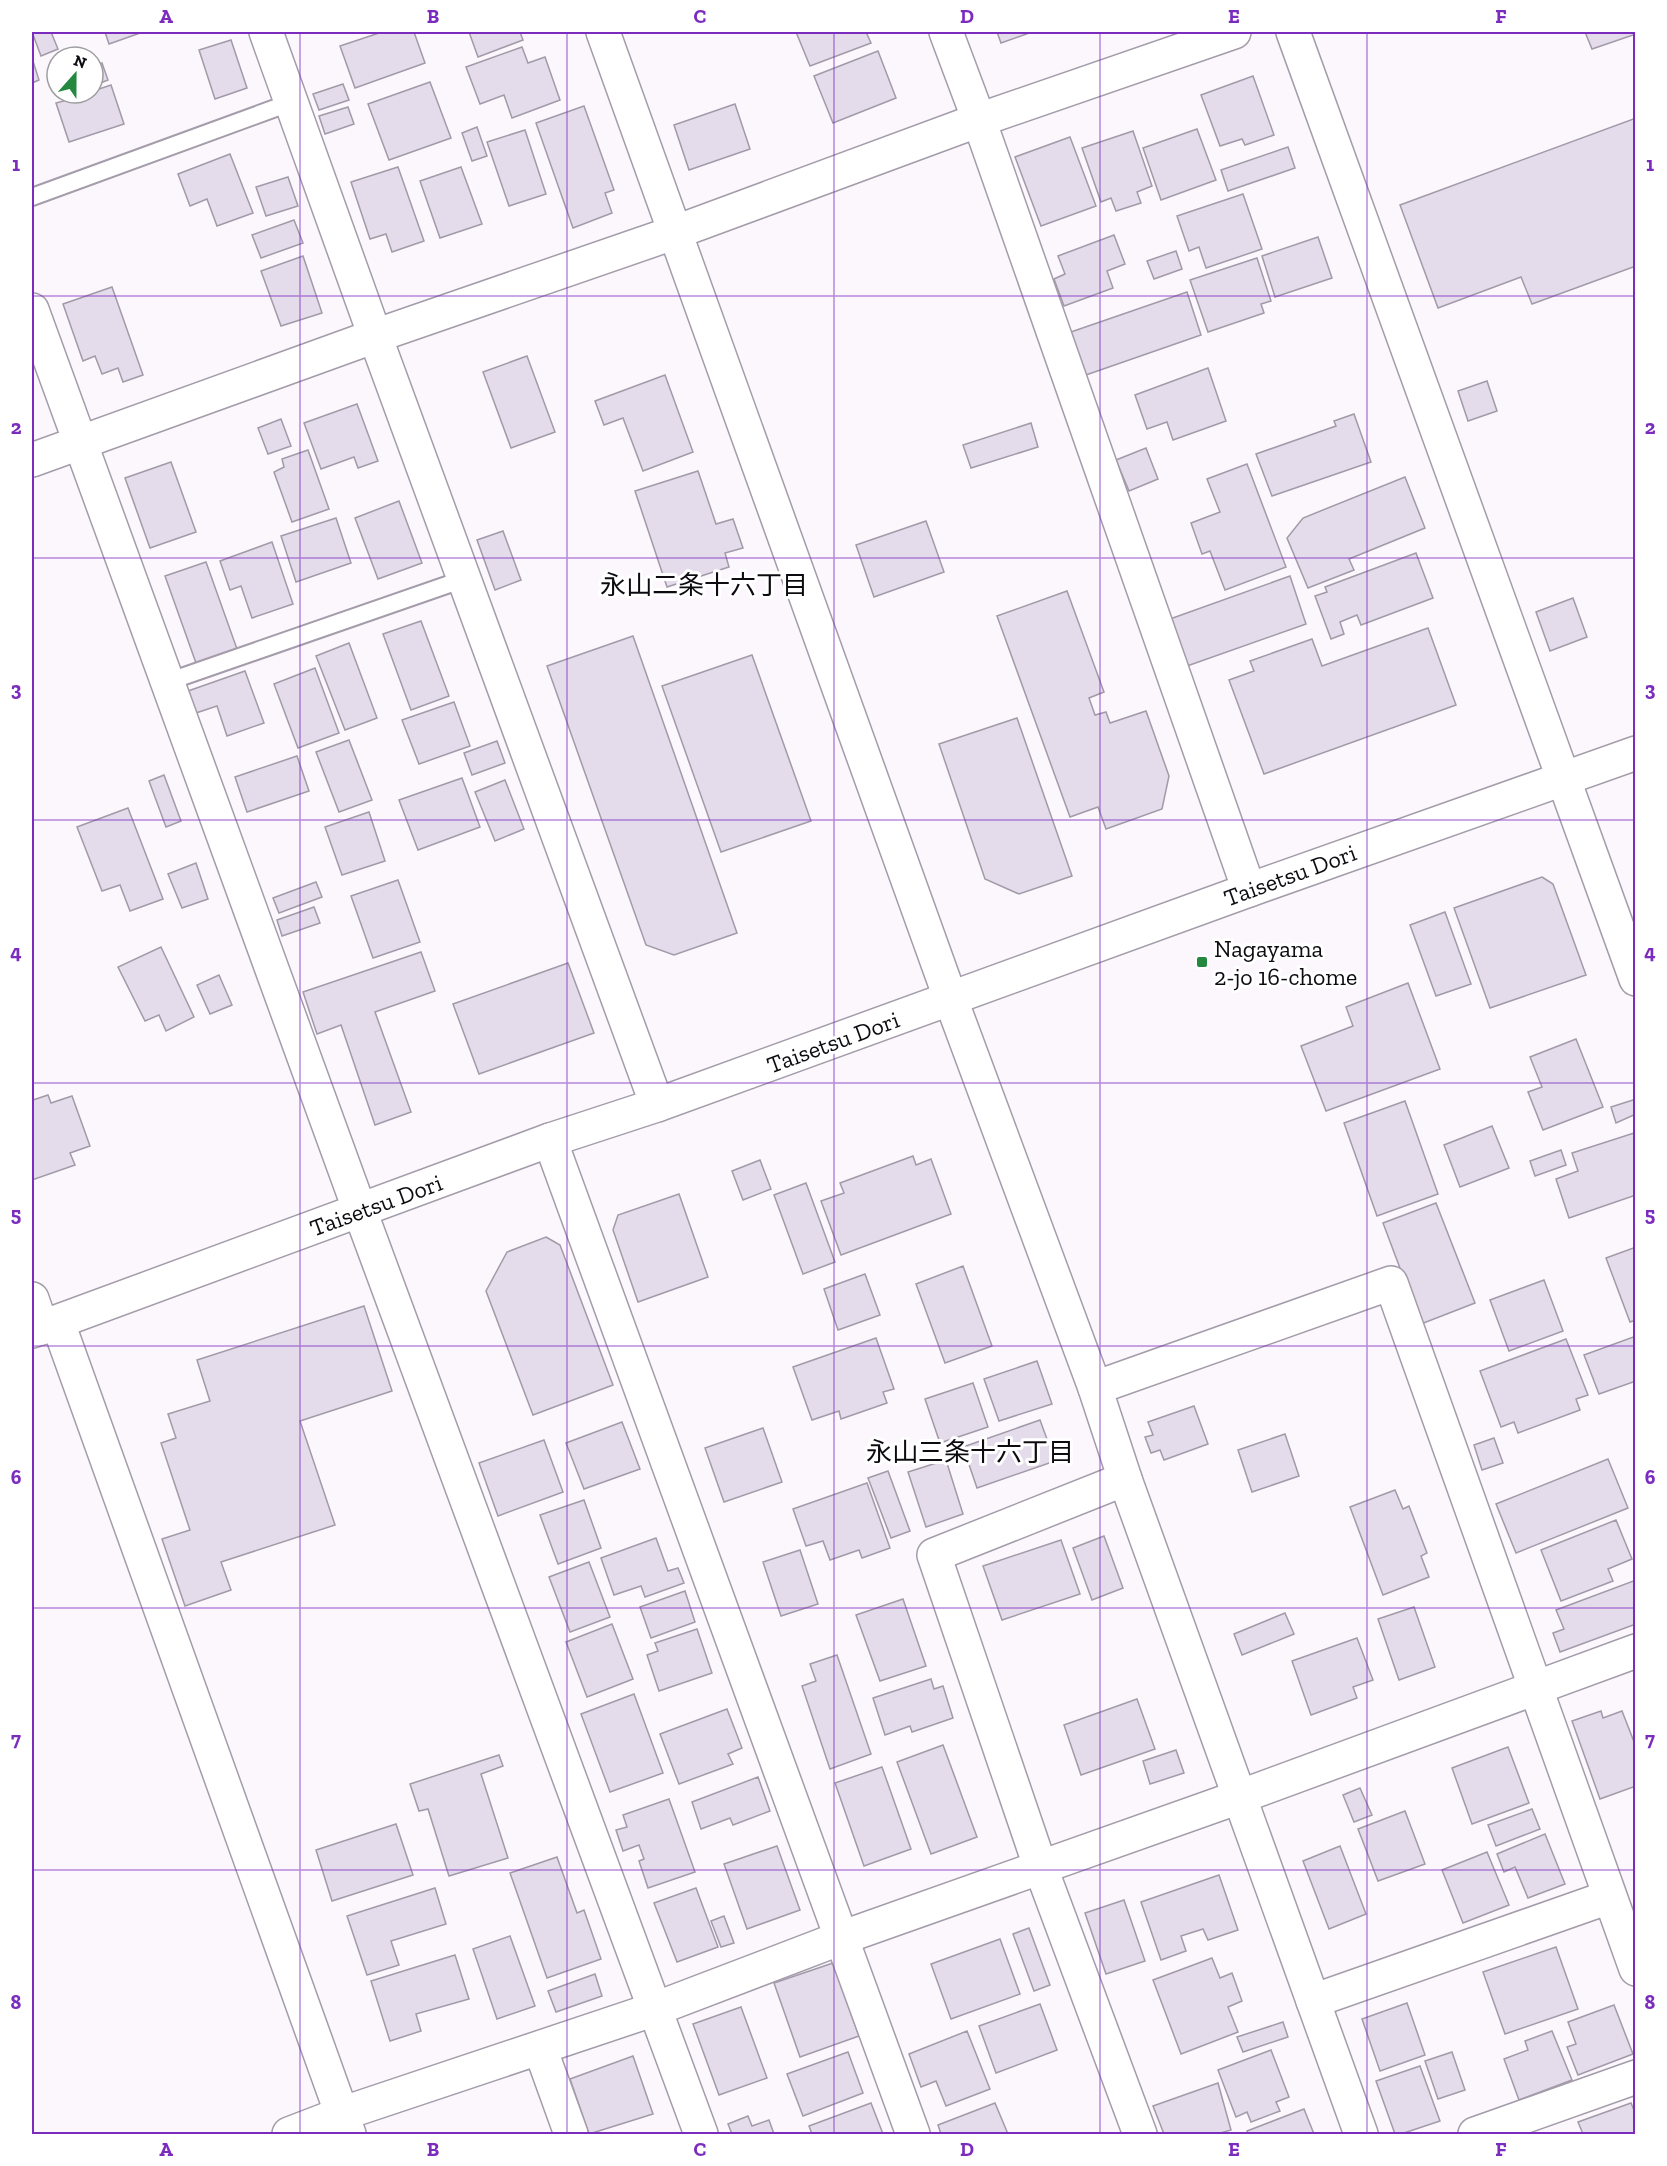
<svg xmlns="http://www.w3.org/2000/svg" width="1667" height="2166" font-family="'Zilla Slab','Noto Sans JP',serif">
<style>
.building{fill:#e4dbeb;stroke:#a29aa8;stroke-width:1.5}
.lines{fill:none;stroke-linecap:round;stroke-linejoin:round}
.lane-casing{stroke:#a49caa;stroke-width:20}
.street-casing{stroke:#a49caa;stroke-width:36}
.highway-casing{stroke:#a49caa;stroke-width:36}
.lane{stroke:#fff;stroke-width:16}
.street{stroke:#fff;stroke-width:33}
.highway{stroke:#fff;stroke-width:33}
.grid{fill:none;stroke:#7b2cbf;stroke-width:1.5;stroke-opacity:0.55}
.poi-dot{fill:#24893f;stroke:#fff;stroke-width:2}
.labels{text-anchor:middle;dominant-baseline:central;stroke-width:6;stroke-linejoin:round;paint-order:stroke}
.street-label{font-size:24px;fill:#0d0b10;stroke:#fff}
.poi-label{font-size:24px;fill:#0d0b10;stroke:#fff;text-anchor:start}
.neighbourhood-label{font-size:26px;fill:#0d0b10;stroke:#fff}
.neatline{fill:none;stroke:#7b2cbf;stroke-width:2}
.grid-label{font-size:20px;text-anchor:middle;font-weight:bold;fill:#7b2cbf}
</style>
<rect width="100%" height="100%" fill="#fbf7fd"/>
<!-- building -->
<g class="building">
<polygon points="32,32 51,32 58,49 41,56"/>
<polygon points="105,32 143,32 109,44"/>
<polygon points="382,32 414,32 425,63 355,88 340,46"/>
<polygon points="469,32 520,32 523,40 478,57"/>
<polygon points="796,32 866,32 871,43 810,66"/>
<polygon points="997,32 1032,32 1001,43"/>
<polygon points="1585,32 1636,32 1636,34 1592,49"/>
<polygon points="231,40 247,88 215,99 199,50"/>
<polygon points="522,47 528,63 545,57 560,100 512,118 504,95 480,104 466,67"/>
<polygon points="878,51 896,98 833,123 814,76"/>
<polygon points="32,58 39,80 32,83"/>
<polygon points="102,63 108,80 93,86 93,67"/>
<polygon points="1253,76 1274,135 1245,145 1242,139 1220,146 1201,95"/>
<polygon points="430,82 451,138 389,160 368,104"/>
<polygon points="343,84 349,100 319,110 313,94"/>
<polygon points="111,85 124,124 69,142 56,103 93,93 93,91"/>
<polygon points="735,104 750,149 689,170 674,125"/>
<polygon points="584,106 614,190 605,193 612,213 573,228 536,123"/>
<polygon points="348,107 354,124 325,134 319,116"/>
<polygon points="1636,118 1636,266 1532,304 1521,277 1438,308 1400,205"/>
<polygon points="477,127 487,156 472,161 462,133"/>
<polygon points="1197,129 1216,180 1161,200 1143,148"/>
<polygon points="525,130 546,194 509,206 487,142"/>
<polygon points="1133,131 1152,186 1137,192 1141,203 1116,211 1111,198 1101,202 1082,148"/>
<polygon points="1070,137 1096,206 1041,226 1015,157"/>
<polygon points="1288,147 1295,168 1228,191 1221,170"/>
<polygon points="230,154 253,213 217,226 207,199 190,206 178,174"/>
<polygon points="398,167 424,241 392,252 386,234 370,239 351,182"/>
<polygon points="461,167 482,224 440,238 420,181"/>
<polygon points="288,177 298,206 266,216 256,187"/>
<polygon points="1243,194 1262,249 1206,268 1199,247 1189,251 1177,216"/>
<polygon points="294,220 303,243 261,258 252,235"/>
<polygon points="1114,235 1125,264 1107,271 1113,288 1064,306 1054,279 1065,274 1058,256"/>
<polygon points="1318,237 1332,278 1275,297 1262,256"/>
<polygon points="1176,251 1182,269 1154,279 1147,261"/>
<polygon points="303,256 322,313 281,326 261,271"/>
<polygon points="1257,258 1271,301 1261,304 1264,313 1208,332 1190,280"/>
<polygon points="112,287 143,375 123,382 118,368 102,374 95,356 83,361 63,304"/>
<polygon points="1187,292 1201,335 1083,376 1068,333"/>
<polygon points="527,356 555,432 511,448 483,372"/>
<polygon points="1208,368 1226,421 1173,440 1167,422 1147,429 1135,395"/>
<polygon points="665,375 693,452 643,471 623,418 604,425 595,401"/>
<polygon points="1487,381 1497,411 1468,421 1458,391"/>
<polygon points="357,404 378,461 358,468 354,457 321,469 304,423"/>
<polygon points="1354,414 1371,462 1272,496 1256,454 1336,426 1334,421"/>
<polygon points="281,419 291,446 268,454 258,428"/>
<polygon points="1031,423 1038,447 971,468 963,445"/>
<polygon points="1146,448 1158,479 1129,491 1116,460"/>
<polygon points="308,450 329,509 292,522 274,472 284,467 282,459"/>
<polygon points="171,462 196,532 150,548 125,478"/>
<polygon points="1247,464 1286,567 1225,590 1210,551 1202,554 1191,523 1220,512 1207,479"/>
<polygon points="698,471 716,524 733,519 743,548 725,553 729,567 667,587 635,491"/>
<polygon points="1405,477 1425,528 1349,559 1354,570 1308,588 1287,538 1303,518"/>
<polygon points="399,501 422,563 378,579 355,518"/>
<polygon points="336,518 351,563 296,582 281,536"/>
<polygon points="926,521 944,572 874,597 856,545"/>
<polygon points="503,531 521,580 495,590 477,540"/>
<polygon points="272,542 293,604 252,618 241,586 230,590 220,561"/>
<polygon points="1416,553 1433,598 1361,625 1357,615 1340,622 1344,634 1331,639 1315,596 1327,592 1325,587"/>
<polygon points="206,562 237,649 196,663 165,576"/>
<polygon points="1290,576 1306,624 1187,666 1170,619"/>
<polygon points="1067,591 1104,692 1089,698 1095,715 1106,712 1110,723 1146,711 1169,776 1162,809 1106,829 1098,807 1070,817 997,616"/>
<polygon points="1573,598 1587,637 1550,651 1536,612"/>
<polygon points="421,621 449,696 411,710 383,634"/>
<polygon points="1428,628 1456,705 1264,774 1229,680 1254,671 1250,661 1312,639 1322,666"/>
<polygon points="633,636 737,933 674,955 646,945 547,666"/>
<polygon points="349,643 377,718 345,730 316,656"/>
<polygon points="752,655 811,821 721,852 662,686"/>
<polygon points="315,668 339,733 298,748 274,684"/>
<polygon points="245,671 264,723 227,736 217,706 196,713 188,691"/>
<polygon points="454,702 470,746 419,764 402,720"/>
<polygon points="1017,718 1072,876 1019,894 985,879 939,744"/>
<polygon points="349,740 372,800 339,812 316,752"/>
<polygon points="497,741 505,763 472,775 464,753"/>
<polygon points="297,756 309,791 247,812 235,777"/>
<polygon points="164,775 181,821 166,827 149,781"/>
<polygon points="462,778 480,827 418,850 399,800"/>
<polygon points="505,780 524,829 495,841 475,792"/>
<polygon points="128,808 163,899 130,911 120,885 102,891 77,827"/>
<polygon points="369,812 385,861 342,875 325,827"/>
<polygon points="196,863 208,899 182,908 168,874"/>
<polygon points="1542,877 1553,884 1586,975 1490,1008 1454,908"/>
<polygon points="398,880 420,942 373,958 351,896"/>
<polygon points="316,882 322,897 279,913 273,898"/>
<polygon points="314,907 320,923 282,936 277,920"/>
<polygon points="1445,912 1471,984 1436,996 1410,925"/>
<polygon points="161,947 194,1017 166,1031 159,1015 145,1021 118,967"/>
<polygon points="421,952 435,991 375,1012 411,1112 375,1125 341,1025 317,1034 303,992"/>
<polygon points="568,963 594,1033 479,1074 453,1004"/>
<polygon points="219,975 232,1005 210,1014 197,985"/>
<polygon points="1408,983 1440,1069 1326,1111 1301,1046 1353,1026 1346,1007"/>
<polygon points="1576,1039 1603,1107 1543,1130 1528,1092 1542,1087 1530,1057"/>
<polygon points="48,1095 51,1103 72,1096 90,1146 70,1153 75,1165 32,1180 32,1096 33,1100"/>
<polygon points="1636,1099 1636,1114 1616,1123 1611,1107"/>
<polygon points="1405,1101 1438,1194 1377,1216 1344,1123"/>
<polygon points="1492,1126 1509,1168 1460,1187 1444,1145"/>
<polygon points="1634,1133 1636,1195 1569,1218 1556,1179 1578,1171 1572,1153"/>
<polygon points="1561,1150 1566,1165 1535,1176 1530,1161"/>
<polygon points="913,1156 916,1165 931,1159 951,1214 841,1255 821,1201 844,1193 840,1183"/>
<polygon points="760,1160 771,1189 743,1200 732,1171"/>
<polygon points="806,1183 835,1262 803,1274 774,1195"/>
<polygon points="679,1194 708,1277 638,1302 613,1230 618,1215"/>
<polygon points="1436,1203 1475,1303 1421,1324 1383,1223"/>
<polygon points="546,1237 560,1245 613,1385 533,1415 486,1291 507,1252"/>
<polygon points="1636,1247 1636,1320 1630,1322 1606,1258"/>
<polygon points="963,1266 992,1346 945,1363 916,1284"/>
<polygon points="865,1274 880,1315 838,1330 824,1289"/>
<polygon points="1544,1280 1563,1331 1509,1351 1490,1300"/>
<polygon points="364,1306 392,1391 300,1421 335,1525 221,1562 231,1590 185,1606 162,1539 190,1530 161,1443 176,1438 168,1414 210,1401 197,1360"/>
<polygon points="1636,1336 1636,1381 1599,1394 1584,1355"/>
<polygon points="876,1338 894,1389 883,1392 887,1403 841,1419 839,1411 812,1420 793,1367"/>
<polygon points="1566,1339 1588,1395 1576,1399 1580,1410 1518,1433 1514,1422 1501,1427 1480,1371"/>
<polygon points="1037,1361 1052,1404 999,1421 984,1379"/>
<polygon points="973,1383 988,1427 940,1443 925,1399"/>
<polygon points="1194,1406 1208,1444 1164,1460 1160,1450 1151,1453 1145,1437 1153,1435 1148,1422"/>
<polygon points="1040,1420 1055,1461 977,1488 963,1447"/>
<polygon points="622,1422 640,1469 584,1489 566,1443"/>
<polygon points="763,1428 782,1482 724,1502 705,1448"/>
<polygon points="1285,1434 1299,1476 1252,1492 1238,1450"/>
<polygon points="1494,1438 1503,1463 1482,1470 1474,1445"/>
<polygon points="544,1440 563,1492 498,1516 479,1463"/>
<polygon points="1608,1459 1628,1508 1516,1553 1496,1504"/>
<polygon points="946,1460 963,1514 926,1527 908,1472"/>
<polygon points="888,1471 910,1531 891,1538 868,1478"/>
<polygon points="867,1483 890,1548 862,1558 859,1550 830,1560 823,1541 806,1546 793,1509"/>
<polygon points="1395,1490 1403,1509 1409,1506 1427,1553 1421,1556 1429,1577 1383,1595 1350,1507"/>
<polygon points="584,1500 601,1548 558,1564 540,1515"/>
<polygon points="1616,1520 1632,1559 1608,1569 1613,1581 1561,1601 1541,1550"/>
<polygon points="1104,1536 1123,1588 1092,1600 1073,1548"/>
<polygon points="656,1538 668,1571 678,1568 684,1583 645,1597 641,1586 614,1595 601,1558"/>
<polygon points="1061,1540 1080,1594 1002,1620 983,1566"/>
<polygon points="800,1550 818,1604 781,1616 763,1562"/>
<polygon points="589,1562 610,1617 570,1632 549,1577"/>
<polygon points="1636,1580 1636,1624 1560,1652 1553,1633 1564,1629 1556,1610"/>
<polygon points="685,1591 695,1622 651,1638 640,1607"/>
<polygon points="903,1599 926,1666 880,1681 856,1615"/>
<polygon points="1414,1607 1435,1667 1399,1680 1378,1619"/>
<polygon points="1285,1613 1294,1634 1242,1655 1234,1634"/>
<polygon points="612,1624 633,1679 587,1697 566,1642"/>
<polygon points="697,1629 712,1673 659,1691 647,1655 658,1651 655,1643"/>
<polygon points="1357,1638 1373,1680 1353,1687 1357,1698 1311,1715 1292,1661"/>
<polygon points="837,1655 871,1754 830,1769 802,1686 816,1681 810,1664"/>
<polygon points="931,1679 934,1689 943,1686 953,1718 912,1732 910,1726 885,1735 873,1698"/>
<polygon points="634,1694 663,1773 610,1792 581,1714"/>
<polygon points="1137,1699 1155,1749 1081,1775 1064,1725"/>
<polygon points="727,1709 742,1748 728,1754 733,1764 679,1784 660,1734"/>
<polygon points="1601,1711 1603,1718 1622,1711 1636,1747 1636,1786 1600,1799 1572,1721"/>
<polygon points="943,1745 977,1837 931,1854 897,1762"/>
<polygon points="1508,1747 1529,1803 1472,1824 1452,1768"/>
<polygon points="1176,1750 1184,1773 1150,1784 1143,1761"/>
<polygon points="499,1755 503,1766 481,1774 508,1858 449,1876 428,1809 419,1811 410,1784"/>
<polygon points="882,1767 911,1849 864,1866 835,1783"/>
<polygon points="758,1777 770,1811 733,1825 730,1818 701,1829 692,1802"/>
<polygon points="1360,1788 1372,1815 1354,1822 1343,1795"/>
<polygon points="669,1799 695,1872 648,1888 639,1861 644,1859 639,1845 623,1851 616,1830 627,1827 623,1815"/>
<polygon points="1532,1809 1540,1829 1496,1846 1488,1825"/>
<polygon points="1405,1811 1425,1864 1378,1881 1358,1829"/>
<polygon points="396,1824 413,1875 332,1901 316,1850"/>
<polygon points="1545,1834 1565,1884 1528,1898 1515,1867 1504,1872 1497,1854"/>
<polygon points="777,1846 800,1910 747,1929 724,1864"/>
<polygon points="1340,1846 1366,1914 1329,1929 1303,1861"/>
<polygon points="1487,1852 1509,1905 1463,1923 1442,1870"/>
<polygon points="557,1857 577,1913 584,1910 601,1959 547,1978 510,1873"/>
<polygon points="1219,1875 1238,1930 1208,1940 1203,1929 1181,1936 1186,1951 1161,1960 1141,1902"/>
<polygon points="435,1888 446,1924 391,1941 399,1965 367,1975 347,1916"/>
<polygon points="696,1888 718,1947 677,1962 654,1903"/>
<polygon points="1124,1900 1145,1961 1106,1974 1085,1913"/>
<polygon points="724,1916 734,1943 721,1947 711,1921"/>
<polygon points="1029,1928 1050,1985 1034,1991 1013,1934"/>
<polygon points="510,1936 535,2006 497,2019 473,1949"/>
<polygon points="1000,1939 1020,1994 951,2019 931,1964"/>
<polygon points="1556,1947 1578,2009 1505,2034 1483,1972"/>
<polygon points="455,1955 469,1999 416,2014 421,2031 390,2041 371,1981"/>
<polygon points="1212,1958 1220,1978 1232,1973 1242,2001 1228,2007 1238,2032 1181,2054 1153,1980"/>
<polygon points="833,1963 859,2036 800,2057 774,1983"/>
<polygon points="595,1974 602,1996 556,2012 548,1991"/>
<polygon points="1407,2003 1425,2055 1380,2071 1362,2019"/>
<polygon points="1040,2004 1057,2050 996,2073 979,2026"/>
<polygon points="1614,2005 1633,2054 1578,2075 1567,2047 1576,2044 1568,2022"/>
<polygon points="741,2007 767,2078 719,2095 693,2024"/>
<polygon points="1283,2022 1288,2037 1243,2052 1237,2037"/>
<polygon points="967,2031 990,2089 946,2106 936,2081 921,2087 909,2054"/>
<polygon points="1552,2031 1572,2080 1519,2100 1504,2059 1528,2050 1525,2041"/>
<polygon points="1271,2050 1289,2097 1276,2102 1280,2111 1251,2122 1247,2112 1236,2117 1218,2070"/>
<polygon points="848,2052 863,2093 803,2116 787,2074"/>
<polygon points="1452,2052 1465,2090 1438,2099 1425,2061"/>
<polygon points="633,2056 653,2114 589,2134 570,2079"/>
<polygon points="1420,2066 1440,2121 1401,2134 1395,2134 1376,2081"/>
<polygon points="1218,2083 1231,2130 1217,2134 1164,2134 1153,2106"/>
<polygon points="871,2103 883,2134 812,2134 809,2126"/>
<polygon points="995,2103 1008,2134 941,2134 938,2125"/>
<polygon points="1631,2103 1636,2115 1636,2134 1583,2134 1578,2122"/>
<polygon points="1304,2109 1314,2134 1248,2134 1247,2131"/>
<polygon points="748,2116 752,2126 769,2120 774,2134 732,2134 728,2124"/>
</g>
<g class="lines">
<!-- lane casing -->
<g class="lane-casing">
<g id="lane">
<polyline points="32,197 292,102"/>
<polyline points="167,682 464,579"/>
</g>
</g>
<!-- street casing -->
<g class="street-casing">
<g id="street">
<polyline points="266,32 375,336 657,1105"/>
<polyline points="603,32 951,1000 1095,1388 1125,1479 1361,2134"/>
<polyline points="946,32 979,120 1249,890"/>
<polyline points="1293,32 1636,979"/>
<polyline points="32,310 360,1211 701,2134"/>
<polyline points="32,460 375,336 676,232 979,120 1234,32"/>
<polyline points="550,1140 913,2134"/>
<polyline points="32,1299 42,1328"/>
<polyline points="58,1323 349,2134"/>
<polyline points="1095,1388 1391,1283 1636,1969"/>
<polyline points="1125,1479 934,1555 1040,1866 1140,2134"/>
<polyline points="1313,2001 1609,1897"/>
<polyline points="540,2048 571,2134"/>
<polyline points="289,2134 341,2114 655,2009 841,1938 1239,1797 1636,1651"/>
<polyline points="1475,2134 1636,2077"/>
</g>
</g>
<!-- highway casing -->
<g class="highway-casing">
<polyline id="highway" points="32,1331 550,1140 657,1105 1249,890 1636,753"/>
</g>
<!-- lane -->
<use href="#lane" class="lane"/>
<!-- street -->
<use href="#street" class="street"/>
<!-- highway -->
<use href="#highway" class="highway"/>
</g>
<!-- grid -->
<path class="grid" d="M300,32V2134M567,32V2134M834,32V2134M1100,32V2134M1367,32V2134M32,296H1636M32,558H1636M32,820H1636M32,1083H1636M32,1346H1636M32,1608H1636M32,1870H1636"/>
<!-- markers -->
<rect class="poi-dot" x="1196" y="956" width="12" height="12" rx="3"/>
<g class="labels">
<!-- street labels -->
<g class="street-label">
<text transform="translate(1290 875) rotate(-20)">Taisetsu Dori</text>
<text transform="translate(833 1042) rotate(-20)">Taisetsu Dori</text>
<text transform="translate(376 1205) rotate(-20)">Taisetsu Dori</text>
</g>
<!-- poi labels -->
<g class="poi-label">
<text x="1214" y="948">Nagayama<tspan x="1214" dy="28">2-jo 16-chome</tspan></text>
</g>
<!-- neighbourhood labels -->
<g class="neighbourhood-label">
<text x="704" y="585">永山二条十六丁目</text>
<text x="970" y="1452">永山三条十六丁目</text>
</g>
</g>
<!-- border -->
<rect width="1667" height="2166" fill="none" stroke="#ffffff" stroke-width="66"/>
<!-- north arrow -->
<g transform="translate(75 75) rotate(21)"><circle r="28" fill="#ffffff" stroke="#9e9d9f" stroke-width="1.5"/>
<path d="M0-4.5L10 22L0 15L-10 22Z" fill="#24893f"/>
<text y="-9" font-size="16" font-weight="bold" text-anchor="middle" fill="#0d0b10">N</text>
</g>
<rect x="33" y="33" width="1601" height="2100" class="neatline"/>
<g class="grid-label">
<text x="166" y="23">A</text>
<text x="433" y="23">B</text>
<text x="700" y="23">C</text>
<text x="967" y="23">D</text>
<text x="1234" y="23">E</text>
<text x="1501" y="23">F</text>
<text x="16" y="171">1</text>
<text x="1650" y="171">1</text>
<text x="16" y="434">2</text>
<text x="1650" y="434">2</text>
<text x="16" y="696">3</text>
<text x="1650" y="696">3</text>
<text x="16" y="959">4</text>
<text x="1650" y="959">4</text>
<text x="16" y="1221">5</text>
<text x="1650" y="1221">5</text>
<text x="16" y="1484">6</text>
<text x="1650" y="1484">6</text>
<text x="16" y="1746">7</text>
<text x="1650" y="1746">7</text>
<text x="16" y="2009">8</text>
<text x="1650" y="2009">8</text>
<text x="166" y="2156">A</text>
<text x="433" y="2156">B</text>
<text x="700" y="2156">C</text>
<text x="967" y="2156">D</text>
<text x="1234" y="2156">E</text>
<text x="1501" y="2156">F</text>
</g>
</svg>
